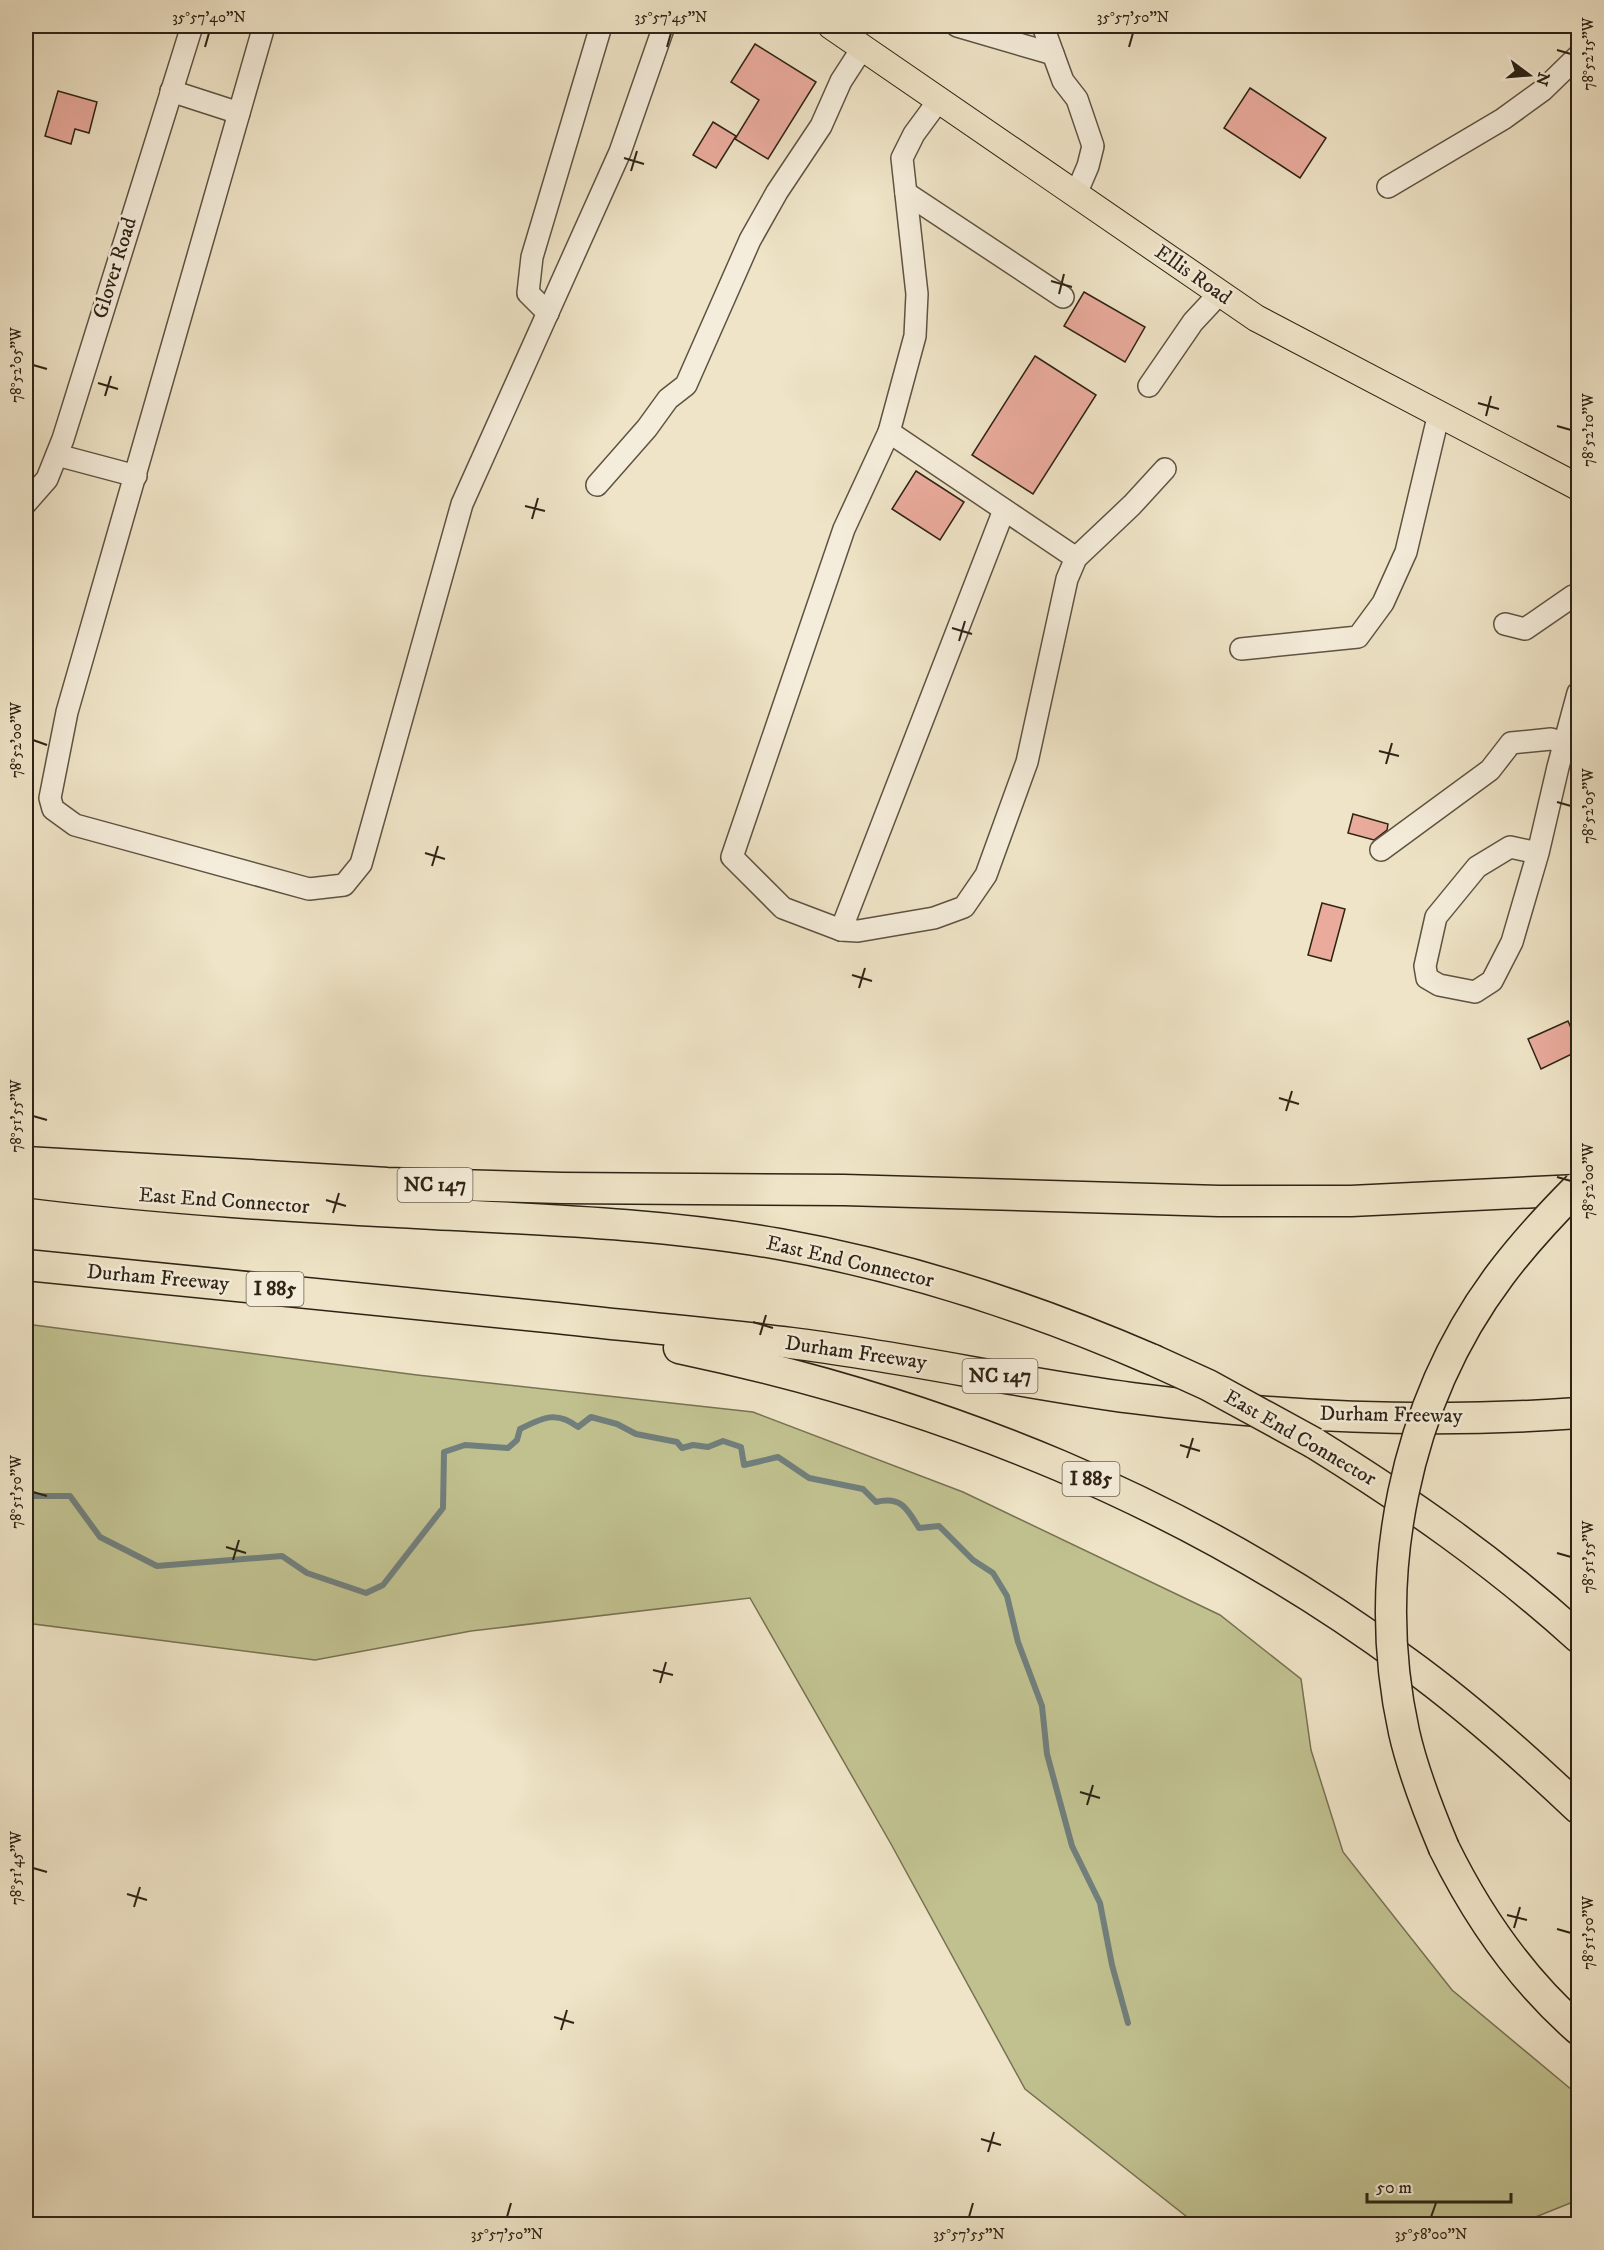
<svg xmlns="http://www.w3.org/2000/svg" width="1604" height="2250" font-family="'IM FELL DW Pica',serif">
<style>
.green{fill:#c1c190;stroke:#777252;stroke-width:1.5}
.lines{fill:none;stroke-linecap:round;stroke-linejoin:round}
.stream{stroke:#717f7c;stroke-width:6}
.building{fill:#eaab9d;stroke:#2d2315;stroke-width:1.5}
.minor-casing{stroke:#5e5342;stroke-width:24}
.major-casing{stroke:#2d2315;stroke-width:28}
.highway-casing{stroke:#2d2315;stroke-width:33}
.minor{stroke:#f5eddb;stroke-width:21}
.major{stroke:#efe4c7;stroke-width:26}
.highway{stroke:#efe4c7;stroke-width:30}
.highway-bridge-casing{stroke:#2d2315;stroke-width:33;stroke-linecap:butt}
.highway-bridge{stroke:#efe4c7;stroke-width:30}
.ticks{fill:none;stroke:#2d2315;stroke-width:2}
.labels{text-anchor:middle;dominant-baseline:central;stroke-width:5;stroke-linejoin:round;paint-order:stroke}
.shield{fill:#f5eddb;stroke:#696050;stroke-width:1.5}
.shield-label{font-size:20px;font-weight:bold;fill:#2d2315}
.street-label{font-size:21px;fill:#2d2315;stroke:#f5eddb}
.neatline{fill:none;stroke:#2d2315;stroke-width:2}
.ticks-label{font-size:15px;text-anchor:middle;fill:#2d2315}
</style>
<rect width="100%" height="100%" fill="#efe4c7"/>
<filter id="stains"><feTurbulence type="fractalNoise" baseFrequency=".00333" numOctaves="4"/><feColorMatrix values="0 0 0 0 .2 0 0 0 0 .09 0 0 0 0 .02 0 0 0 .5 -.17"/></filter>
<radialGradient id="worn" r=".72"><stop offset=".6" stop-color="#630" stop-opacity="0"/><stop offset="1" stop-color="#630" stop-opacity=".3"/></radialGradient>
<!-- green -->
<polygon class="green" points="26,1324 417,1375 753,1412 963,1492 1220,1615 1301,1679 1311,1750 1343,1852 1452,1990 1578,2095 1578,2200 1518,2224 1196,2224 1025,2089 891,1844 750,1598 471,1631 315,1660 26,1623"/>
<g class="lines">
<!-- stream -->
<path class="stream" d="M26,1492L29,1496H70L100,1537L157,1566L282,1556L307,1573L366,1593L383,1585L443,1508L444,1452L465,1445L508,1448L517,1440L520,1429C542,1418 556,1410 578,1427L591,1417L617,1424L636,1434L677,1442L682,1448L693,1445L708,1447L723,1441L741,1447L744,1465L778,1457L809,1478L863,1489L876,1502C901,1496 907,1508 919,1528L939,1526L973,1560L993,1573L1007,1596L1018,1642L1042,1706L1047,1754L1072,1846L1100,1903L1112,1965L1128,2023"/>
</g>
<!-- building -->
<g class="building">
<polygon points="755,44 816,82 768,159 735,139 759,100 731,82"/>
<polygon points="1250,88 1326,138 1300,178 1224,128"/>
<polygon points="58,91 97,102 89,133 75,129 71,144 45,136"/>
<polygon points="713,122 736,136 716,168 693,155"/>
<polygon points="1084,292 1145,327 1125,362 1064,326"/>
<polygon points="1035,356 1096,395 1033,494 972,455"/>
<polygon points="916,471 964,502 940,540 892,509"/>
<polygon points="1353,814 1388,824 1387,830 1374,840 1348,833"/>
<polygon points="1322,903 1345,909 1331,961 1308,955"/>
<polygon points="1568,1021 1578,1044 1578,1051 1541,1069 1528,1039"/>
</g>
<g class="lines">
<!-- minor casing -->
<g class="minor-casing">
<g id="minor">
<polyline points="264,26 67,712 50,798 53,809 75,825 309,889 344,885 361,864 462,504 620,152 664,26"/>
<polyline points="957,26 1053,54"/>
<polyline points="1045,26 1044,29 1063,81 1077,99 1093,146 1088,166 1076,194"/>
<polyline points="171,91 239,113"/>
<polyline points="939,100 914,134 902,158 917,294 915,336 889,432 844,529 732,857 783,908 841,930 858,931 934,918 964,907 986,875 1027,762 1067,579 1076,558 1132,505 1165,469"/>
<polyline points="1388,187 1503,119 1543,90 1578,56"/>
<polyline points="906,193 1063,297"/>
<polyline points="548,313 528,293 532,257 601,26"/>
<polyline points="1149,386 1193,322 1220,293"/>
<polyline points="889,432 1076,558"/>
<polyline points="57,455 136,476"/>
<polyline points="597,485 647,428 668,399 686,385 750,240 777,192 821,126 841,81 863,47"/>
<polyline points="26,503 47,479 63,439 192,26"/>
<polyline points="1505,624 1525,629 1573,596 1578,595"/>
<polyline points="1241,649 1358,637 1383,603 1406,552 1439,413"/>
<polyline points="1381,850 1490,770 1511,743 1551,739 1565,743"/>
<polyline points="1538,853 1510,847 1477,867 1436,917 1425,966 1427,978 1439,985 1475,992 1492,981 1512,942 1538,853 1558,767 1578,693"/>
<polyline points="841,930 1004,510"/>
</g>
</g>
<!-- major casing -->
<g class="major-casing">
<polyline id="major" points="831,26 1256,318 1578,487"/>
</g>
<!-- highway casing -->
<g class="highway-casing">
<g id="highway">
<polyline points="26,1162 387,1183 562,1188 844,1190 1219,1201 1351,1201 1578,1190"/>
<path d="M26,1182C161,1199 298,1207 434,1214C549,1220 665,1224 779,1244C908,1267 1033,1308 1153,1360"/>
<path d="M26,1265C203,1282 380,1300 557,1318C635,1327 713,1333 791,1343C905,1357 1018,1383 1132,1398C1279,1417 1430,1424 1578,1413"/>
<path d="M679,1348C944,1404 1187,1501 1406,1662C1467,1706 1524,1757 1578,1808"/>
<path d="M1314,1443C1409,1502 1495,1562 1578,1637"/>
<path d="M1444,1848C1478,1917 1520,1978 1578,2029"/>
</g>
</g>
<!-- minor -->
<use href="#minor" class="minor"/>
<!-- major -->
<use href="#major" class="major"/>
<!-- highway -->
<use href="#highway" class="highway"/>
<!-- highway-bridge casing -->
<g class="highway-bridge-casing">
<g id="highway-bridge">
<polyline points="1153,1360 1208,1385 1314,1443"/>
<path d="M1444,1848C1428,1810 1413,1772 1404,1732C1370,1577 1404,1403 1500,1275C1524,1243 1550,1215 1578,1187"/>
</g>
</g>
<!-- highway-bridge -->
<use href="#highway-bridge" class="highway-bridge"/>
</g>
<!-- ticks -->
<path class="ticks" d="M205,47L209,33M667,47L671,33M1129,47L1133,33M1557,50L1571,54M624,158L644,164M631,171L637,151M1051,281L1072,287M1059,294L1064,274M33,365L47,369M98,383L118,389M105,396L111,376M1478,403L1499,409M1486,416L1491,396M1557,426L1571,430M525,506L545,511M532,519L538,498M952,628L972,634M959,641L965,621M33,740L47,745M1379,751L1399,756M1386,764L1392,743M1557,802L1571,806M425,853L445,859M432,866L438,846M852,975L872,981M859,988L865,968M1279,1098L1299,1104M1286,1111L1292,1091M33,1116L47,1120M1557,1177L1571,1181M326,1200L346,1206M333,1213L339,1193M753,1322L773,1328M760,1335L766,1315M1180,1445L1200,1451M1187,1458L1193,1438M33,1492L47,1496M226,1547L246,1553M1557,1553L1571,1557M233,1560L239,1540M653,1670L673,1675M660,1683L666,1662M1080,1792L1100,1798M1087,1805L1093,1785M33,1868L47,1872M127,1894L147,1900M134,1907L140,1887M1507,1915L1527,1920M1514,1928L1520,1907M1557,1929L1571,1933M554,2017L574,2023M561,2030L567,2010M981,2139L1001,2145M988,2152L994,2132M507,2217L511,2203M969,2217L973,2203M1431,2217L1436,2203"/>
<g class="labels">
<!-- shield labels -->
<g class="shield">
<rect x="397.5" y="1168" width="75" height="34" rx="4.5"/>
<rect x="246.5" y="1272" width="57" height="34" rx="4.5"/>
<rect x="962.5" y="1359" width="75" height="34" rx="4.5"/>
<rect x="1062.5" y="1462" width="57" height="34" rx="4.5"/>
</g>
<g class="shield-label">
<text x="435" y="1185">NC 147</text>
<text x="275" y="1289">I 885</text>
<text x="1000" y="1376">NC 147</text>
<text x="1091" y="1479">I 885</text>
</g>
<!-- street labels -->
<g class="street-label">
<text transform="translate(115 268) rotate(-73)">Glover Road</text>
<text transform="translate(1193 275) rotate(35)">Ellis Road</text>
<text transform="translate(224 1201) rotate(4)">East End Connector</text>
<text transform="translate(850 1262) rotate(13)">East End Connector</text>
<text transform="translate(158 1278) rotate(5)">Durham Freeway</text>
<text transform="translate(856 1353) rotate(8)">Durham Freeway</text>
<text transform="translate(1391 1415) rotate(1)">Durham Freeway</text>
<text transform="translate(1300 1438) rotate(30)">East End Connector</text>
</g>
</g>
<!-- margin -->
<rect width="1604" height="2250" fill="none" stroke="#efe4c7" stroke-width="66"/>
<!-- north arrow -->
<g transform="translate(1529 75) rotate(106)" stroke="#f5eddb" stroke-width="4.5" paint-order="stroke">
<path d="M0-4.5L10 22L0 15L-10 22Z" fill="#2d2315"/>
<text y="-9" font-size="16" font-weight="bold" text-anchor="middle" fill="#2d2315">N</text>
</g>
<!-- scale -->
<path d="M1367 2193v9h144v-9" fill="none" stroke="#2d2315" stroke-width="3"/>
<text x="1376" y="2193" font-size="18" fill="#2d2315" stroke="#f5eddb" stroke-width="4.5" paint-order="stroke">50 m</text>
<rect x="33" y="33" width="1538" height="2184" class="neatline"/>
<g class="ticks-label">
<text x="209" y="22">35°57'40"N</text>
<text x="671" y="22">35°57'45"N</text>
<text x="1133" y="22">35°57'50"N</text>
<text transform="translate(1588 54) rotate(-90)" y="5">78°52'15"W</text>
<text transform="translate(16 365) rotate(-90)" y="5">78°52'05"W</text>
<text transform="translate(1588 430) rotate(-90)" y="5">78°52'10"W</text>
<text transform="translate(16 740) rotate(-90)" y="5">78°52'00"W</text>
<text transform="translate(1588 806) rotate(-90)" y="5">78°52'05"W</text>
<text transform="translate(16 1116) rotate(-90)" y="5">78°51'55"W</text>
<text transform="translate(1588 1181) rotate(-90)" y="5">78°52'00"W</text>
<text transform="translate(16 1492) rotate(-90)" y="5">78°51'50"W</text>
<text transform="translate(1588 1557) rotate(-90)" y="5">78°51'55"W</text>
<text transform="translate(16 1868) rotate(-90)" y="5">78°51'45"W</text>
<text transform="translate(1588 1933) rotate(-90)" y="5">78°51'50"W</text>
<text x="507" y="2239">35°57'50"N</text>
<text x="969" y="2239">35°57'55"N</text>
<text x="1431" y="2239">35°58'00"N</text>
</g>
<rect width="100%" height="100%" filter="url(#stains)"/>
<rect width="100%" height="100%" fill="url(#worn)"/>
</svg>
